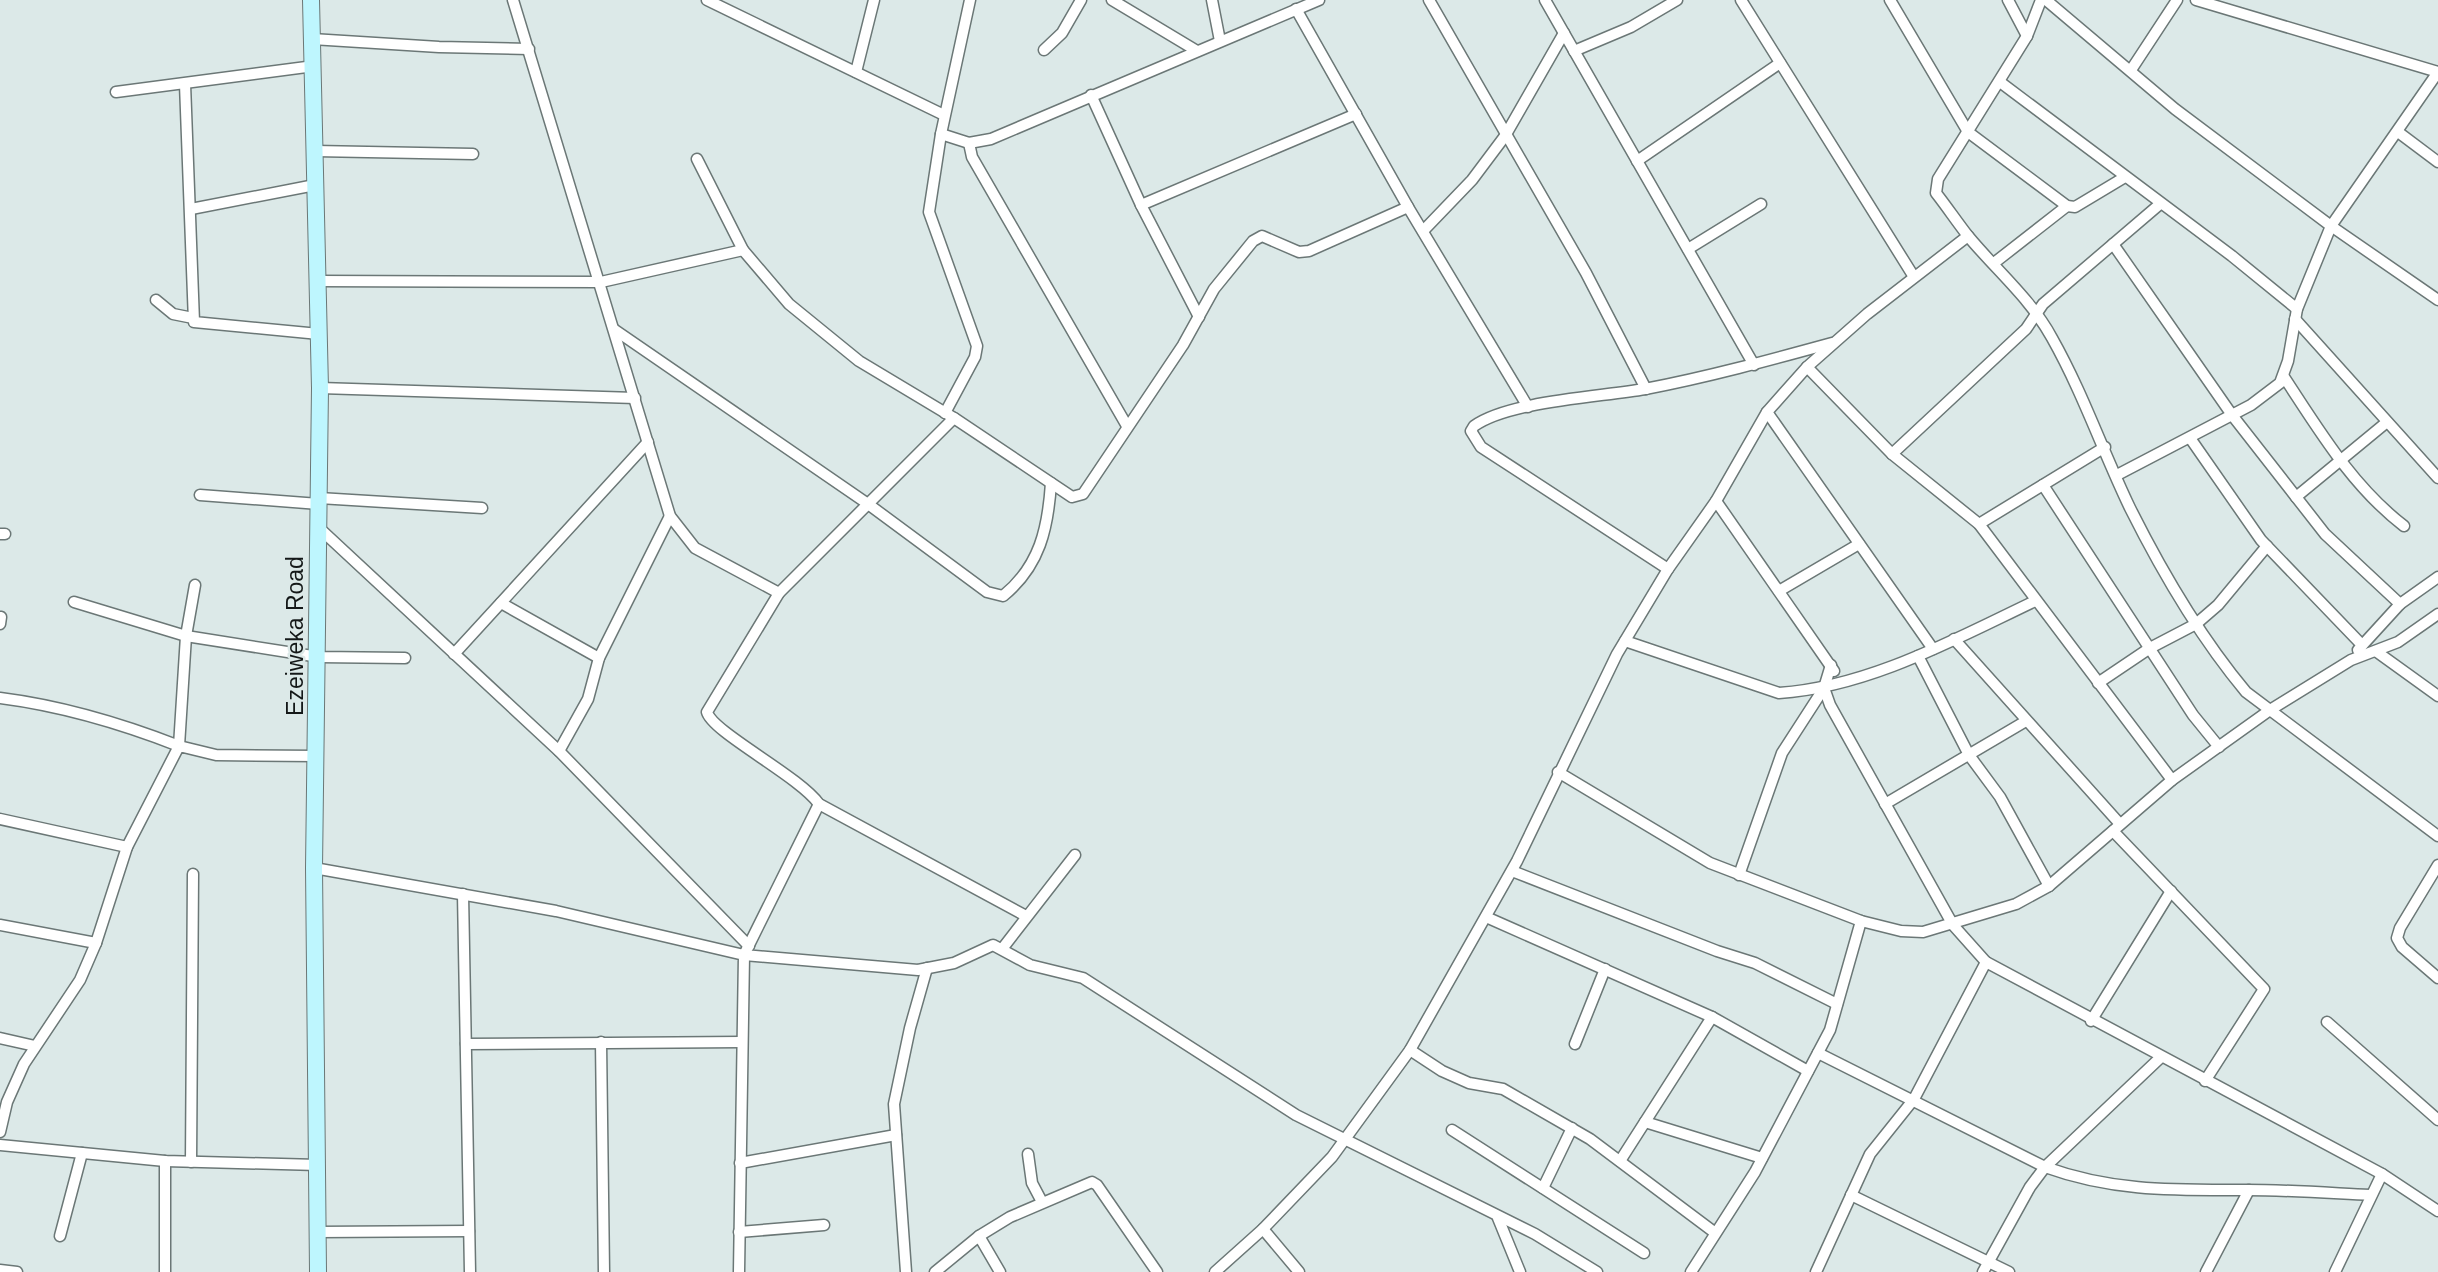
<svg xmlns="http://www.w3.org/2000/svg" width="2438" height="1272" font-family="Helvetica,sans-serif">
<style>
.lines{fill:none;stroke-linecap:round;stroke-linejoin:round}
.minor-casing{stroke:#6b7776;stroke-width:13}
.secondary-casing{stroke:#6b7776;stroke-width:18}
.minor{stroke:#fff;stroke-width:10}
.secondary{stroke:#bef6fe;stroke-width:16}
.labels{text-anchor:middle;dominant-baseline:central;stroke-width:5;stroke-linejoin:round;paint-order:stroke}
.street-label{font-size:23px;fill:#141818;stroke:#dce9e8}
</style>
<rect width="100%" height="100%" fill="#dce9e8"/>
<g class="lines">
<!-- minor casing -->
<g class="minor-casing">
<g id="minor">
<polyline points="513,0 670,516 695,548 779,593"/>
<polyline points="707,0 944,115"/>
<polyline points="1112,0 1197,51"/>
<polyline points="1212,0 1220,41"/>
<polyline points="1429,0 1586,273 1646,389"/>
<polyline points="1545,0 1754,365"/>
<polyline points="1741,0 1914,277"/>
<polyline points="1890,0 1968,132 2067,206 2075,207 2125,177"/>
<polyline points="2008,0 2027,36"/>
<path d="M2041,0L2027,36L1938,179L1936,193C1947,207 1957,222 1968,236C1996,270 2031,299 2052,338C2083,393 2103,452 2130,508C2162,572 2200,637 2246,692L2438,836"/>
<polyline points="2046,0 2175,109 2331,226 2438,300"/>
<polyline points="2196,0 2438,72"/>
<polyline points="1296,9 1408,207 1528,407"/>
<polyline points="312,39 439,47 529,49"/>
<polyline points="1044,50 1062,33 1081,0"/>
<polyline points="1574,51 1631,27 1677,0"/>
<polyline points="2131,70 2177,0"/>
<polyline points="856,72 874,0"/>
<polyline points="2000,82 2232,256 2297,309"/>
<polyline points="185,84 194,322 319,334"/>
<polyline points="116,92 314,66"/>
<polyline points="1091,95 1141,205 1199,317"/>
<polyline points="2398,132 2438,162"/>
<polyline points="941,134 969,143 991,139 1319,0"/>
<polyline points="969,143 972,157 1127,426"/>
<polyline points="315,151 473,154"/>
<polyline points="697,159 743,250 789,304 859,361 954,418 1072,497 1083,494 1183,345 1214,289 1253,241 1262,236 1299,252 1309,251 1408,207"/>
<polyline points="1637,161 1780,63"/>
<polyline points="1141,205 1356,114"/>
<polyline points="191,209 315,185"/>
<polyline points="1423,231 1472,180 1505,136 1564,33"/>
<polyline points="2113,244 2232,415 2325,534 2400,604"/>
<polyline points="1688,249 1761,204"/>
<polyline points="1994,263 2067,206"/>
<polyline points="318,281 601,282 743,250"/>
<polyline points="156,300 173,314 193,318"/>
<polyline points="2295,319 2438,478"/>
<path d="M615,330L868,504L987,592L1003,596C1040,566 1048,528 1051,483"/>
<polyline points="1807,367 1892,454 1979,524 2172,780"/>
<path d="M2284,377C2319,430 2352,486 2404,526"/>
<polyline points="320,388 635,398"/>
<polyline points="1767,412 1933,649"/>
<polyline points="945,413 975,357 977,346 929,212 941,134 970,0"/>
<path d="M954,418L779,593L707,712C712,732 799,776 819,804L1026,916"/>
<polyline points="2190,438 2261,540 2362,645"/>
<polyline points="1892,454 2026,329 2043,304 2160,204"/>
<polyline points="2117,475 2251,405 2280,383 2288,361 2297,309 2331,226 2438,72"/>
<polyline points="2043,485 2193,715 2219,747"/>
<polyline points="200,495 319,504"/>
<polyline points="2296,497 2387,422"/>
<polyline points="319,498 482,508"/>
<polyline points="1716,501 1834,671"/>
<polyline points="1979,524 2105,447"/>
<polyline points="318,527 559,751 749,946"/>
<polyline points="0,534 5,534"/>
<path d="M1668,569L1481,447L1471,431L1474,426C1509,401 1600,397 1645,389C1708,377 1770,360 1832,343"/>
<polyline points="1779,591 1859,544"/>
<polyline points="74,602 186,636 319,657 405,658"/>
<polyline points="501,603 599,658"/>
<polyline points="0,624 1,617"/>
<polyline points="1954,639 2120,824"/>
<path d="M1625,641L1779,693C1869,687 1955,639 2035,601"/>
<polyline points="2358,650 2400,604 2438,577"/>
<polyline points="2377,652 2438,696"/>
<polyline points="454,654 648,442"/>
<polyline points="1918,656 1969,755 2000,797 2049,886"/>
<polyline points="2098,683 2150,648 2196,624 2218,605 2267,546"/>
<polyline points="1824,688 1830,705 1953,925 1986,962 2382,1174 2438,1211"/>
<path d="M0,698C63,706 120,723 179,746L186,636L195,585"/>
<polyline points="559,751 588,699 599,658 670,516"/>
<polyline points="1558,772 1710,863 1861,921 1901,931 1923,932 2016,904 2049,886 2172,780 2270,710 2351,660 2398,642 2438,614"/>
<polyline points="819,804 744,955 918,970 954,963 993,945 1030,965 1083,978 1296,1115 1535,1234 1597,1272"/>
<polyline points="1885,804 2026,721"/>
<polyline points="0,819 127,847"/>
<polyline points="2113,831 2264,989 2205,1081"/>
<polyline points="2438,865 2400,928 2397,938 2402,947 2438,978"/>
<polyline points="314,868 556,911 744,955 739,1272"/>
<polyline points="1512,871 1717,951 1755,963 1837,1004"/>
<polyline points="1739,875 1782,753 1824,688 1831,665"/>
<polyline points="463,894 470,1272"/>
<polyline points="1486,917 1712,1017 1808,1071"/>
<polyline points="0,925 96,943"/>
<polyline points="1002,949 1075,855"/>
<polyline points="2091,1021 2171,891"/>
<polyline points="2327,1022 2438,1120"/>
<polyline points="0,1038 35,1046"/>
<polyline points="601,1042 604,1272"/>
<polyline points="466,1044 742,1042"/>
<polyline points="1575,1044 1605,969"/>
<polyline points="1410,1050 1442,1071 1469,1083 1503,1089 1590,1139 1714,1232"/>
<path d="M1818,1053L2045,1167C2114,1192 2175,1190 2247,1190C2288,1190 2329,1193 2370,1195"/>
<polyline points="1645,1122 1762,1158"/>
<polyline points="1452,1130 1644,1253"/>
<polyline points="0,1132 7,1102 24,1064 80,980 96,943 127,847 179,746 216,755 317,756"/>
<polyline points="0,1145 165,1161 318,1165"/>
<polyline points="1028,1154 1032,1183 1042,1202"/>
<polyline points="165,1161 165,1272"/>
<polyline points="1620,1161 1712,1017"/>
<polyline points="191,1162 193,874"/>
<polyline points="740,1163 896,1135"/>
<polyline points="1543,1188 1572,1128"/>
<polyline points="1851,1195 2009,1272"/>
<polyline points="1498,1218 1520,1272"/>
<polyline points="1263,1229 1299,1272"/>
<polyline points="318,1232 469,1231"/>
<polyline points="739,1232 824,1225"/>
<polyline points="60,1236 82,1153"/>
<polyline points="979,1236 1010,1217 1092,1182 1097,1185 1157,1272"/>
<polyline points="0,1270 17,1272"/>
<polyline points="906,1272 894,1104 910,1028 927,968"/>
<polyline points="935,1272 979,1236 1000,1272"/>
<polyline points="1215,1272 1263,1229 1332,1157 1410,1050 1517,861 1617,654 1668,569 1716,501 1767,412 1807,367 1867,314 1968,236"/>
<polyline points="1691,1272 1755,1172 1830,1030 1861,921"/>
<polyline points="1816,1272 1870,1154 1914,1099 1986,962"/>
<polyline points="1983,1272 2030,1187 2045,1167 2161,1057"/>
<polyline points="2206,1272 2249,1190"/>
<polyline points="2335,1272 2382,1174"/>
</g>
</g>
<!-- secondary casing -->
<g class="secondary-casing">
<polyline id="secondary" points="311,0 320,388 314,868 318,1272"/>
</g>
<!-- minor -->
<use href="#minor" class="minor"/>
<!-- secondary -->
<use href="#secondary" class="secondary"/>
</g>
<g class="labels">
<!-- street labels -->
<g class="street-label">
<text transform="translate(295 636) rotate(-90)">Ezeiweka Road</text>
</g>
</g>
</svg>
